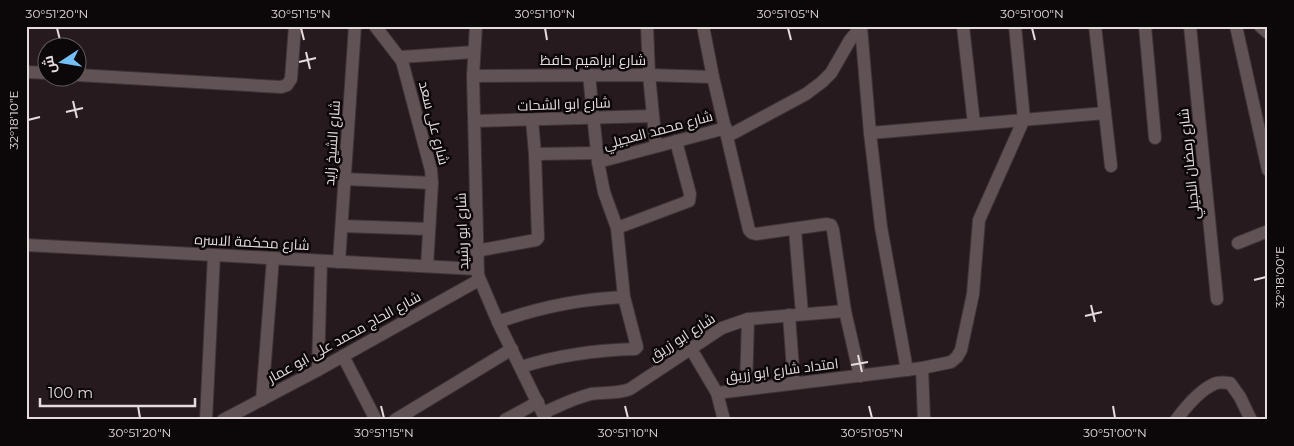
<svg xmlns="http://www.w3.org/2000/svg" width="1294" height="446" font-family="Montserrat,Cairo,sans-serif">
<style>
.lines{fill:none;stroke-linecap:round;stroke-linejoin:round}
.minor-casing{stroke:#3e3437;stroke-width:14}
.minor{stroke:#615256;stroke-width:12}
.ticks{fill:none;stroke:#e5dcde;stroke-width:2}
.labels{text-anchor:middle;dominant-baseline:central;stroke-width:5;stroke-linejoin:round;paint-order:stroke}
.street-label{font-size:14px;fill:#e5dcde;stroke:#0c0708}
.neatline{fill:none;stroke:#e5dcde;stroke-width:2}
.ticks-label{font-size:12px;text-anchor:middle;fill:#e5dcde}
</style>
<rect width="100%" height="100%" fill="#271a1e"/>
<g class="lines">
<!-- minor casing -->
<g class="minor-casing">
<g id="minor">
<polyline points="375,26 402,61 431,170 432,183 427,266"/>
<polyline points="476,26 473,76 478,275 498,322 546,420"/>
<polyline points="647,26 649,75 656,146"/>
<polyline points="703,26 713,77 749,230 752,233 756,234 827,224 831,225 833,230 845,311 860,376"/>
<polyline points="963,26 974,124"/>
<polyline points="1095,26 1111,166"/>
<polyline points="1145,26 1155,138"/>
<polyline points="1190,26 1217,299"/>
<polyline points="1236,26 1268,170"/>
<polyline points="1260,26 1268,33"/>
<polyline points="861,27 870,133 881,227 907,370"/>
<polyline points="401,57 474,52"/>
<polyline points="26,72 48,73"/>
<polyline points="78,75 281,87 287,85 291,79 295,26"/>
<polyline points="473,76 649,75 713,77"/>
<polyline points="475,121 653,116"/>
<polyline points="870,133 1105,113"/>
<polyline points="728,136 806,94 822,82 831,73 850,40 862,26"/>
<polyline points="535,154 597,153"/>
<polyline points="598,162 726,128"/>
<polyline points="345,179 432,183"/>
<polyline points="342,226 429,229"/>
<polyline points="617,228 689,201 690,194 676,141"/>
<polyline points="795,230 802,314"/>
<polyline points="1238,243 1268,231"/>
<polyline points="26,245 477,269"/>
<polyline points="476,251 536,240 538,238 535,154 532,120"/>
<polyline points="339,262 355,26"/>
<polyline points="789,315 794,383"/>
<path d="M498,322C540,307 580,299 624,297"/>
<polyline points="691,349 717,393 724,420"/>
<polyline points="343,356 376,420"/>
<path d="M521,367C559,355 595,350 635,349L637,347L624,297L617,228L604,192L598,162L589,75"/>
<polyline points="922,368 924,420"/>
<polyline points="318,370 321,261"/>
<polyline points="746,389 748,319"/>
<polyline points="717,393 922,368 951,362 957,357 961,350 973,294 979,220 1024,119 1015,26"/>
<polyline points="262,400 273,258"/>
<path d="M543,413C559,406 574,398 591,394C604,392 618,394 630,389L722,328L748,319L845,311"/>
<polyline points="206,420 214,255"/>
<polyline points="223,420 318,370 479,280"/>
<polyline points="395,420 512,349"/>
<polyline points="505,420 538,402"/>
<path d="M1176,420C1185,408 1200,390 1214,384C1219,381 1225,383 1230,383L1240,397L1251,420"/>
</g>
</g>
<!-- minor -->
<use href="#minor" class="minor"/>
</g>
<!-- ticks -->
<path class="ticks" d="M57,28L60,40M301,28L304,40M545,28L547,40M788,28L791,40M1032,28L1035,40M306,52L310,69M299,62L316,58M73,101L77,118M66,112L83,108M28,120L40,117M1254,280L1266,277M1091,305L1095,322M1085,316L1102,312M858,355L862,372M851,365L868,362M138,406L140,418M381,406L384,418M625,406L628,418M869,406L872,418M1113,406L1115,418"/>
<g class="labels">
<!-- street labels -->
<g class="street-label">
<text x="593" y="60">شارع ابراهيم حافظ</text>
<text transform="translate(564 104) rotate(-2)">شارع ابو الشحات</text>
<text transform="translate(434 123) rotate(76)">شارع على سعد</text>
<text transform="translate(658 130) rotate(-15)">شارع محمد العجيلي</text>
<text transform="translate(332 143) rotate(-86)">شارع الشيخ زايد</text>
<text transform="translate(1189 164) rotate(-96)">شارع رمضان النجيلي</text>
<text transform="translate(462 231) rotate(-92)">شارع ابو رشيد</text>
<text transform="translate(252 242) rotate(3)">شارع محكمة الاسره</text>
<text transform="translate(344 337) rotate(-29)">شارع الحاج محمد على ابو عمار</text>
<text transform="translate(682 337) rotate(-33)">شارع ابو زريق</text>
<text transform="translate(782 370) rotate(-7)">امتداد شارع ابو زريق</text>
</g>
</g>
<!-- border -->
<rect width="1294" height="446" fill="none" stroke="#0c0708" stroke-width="55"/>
<!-- north arrow -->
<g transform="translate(62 62) rotate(258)"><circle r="24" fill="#0c0708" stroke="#635c5e"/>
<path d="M0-4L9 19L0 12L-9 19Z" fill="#74c0f6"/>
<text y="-8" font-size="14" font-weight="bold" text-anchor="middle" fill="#e5dcde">ش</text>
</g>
<!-- scale -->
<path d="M40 398v8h155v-8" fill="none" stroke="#e5dcde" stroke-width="2.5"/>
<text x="48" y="398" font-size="15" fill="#e5dcde" stroke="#0c0708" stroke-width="4" paint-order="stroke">100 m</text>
<rect x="28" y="28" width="1238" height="390" class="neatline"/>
<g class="ticks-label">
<text x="57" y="18">30°51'20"N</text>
<text x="301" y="18">30°51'15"N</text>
<text x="545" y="18">30°51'10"N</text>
<text x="788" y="18">30°51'05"N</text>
<text x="1032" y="18">30°51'00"N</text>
<text transform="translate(14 120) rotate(-90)" y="4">32°18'10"E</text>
<text transform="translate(1280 277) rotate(-90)" y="4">32°18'00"E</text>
<text x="140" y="437">30°51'20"N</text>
<text x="384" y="437">30°51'15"N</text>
<text x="628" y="437">30°51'10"N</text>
<text x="872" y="437">30°51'05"N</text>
<text x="1115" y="437">30°51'00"N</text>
</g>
</svg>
